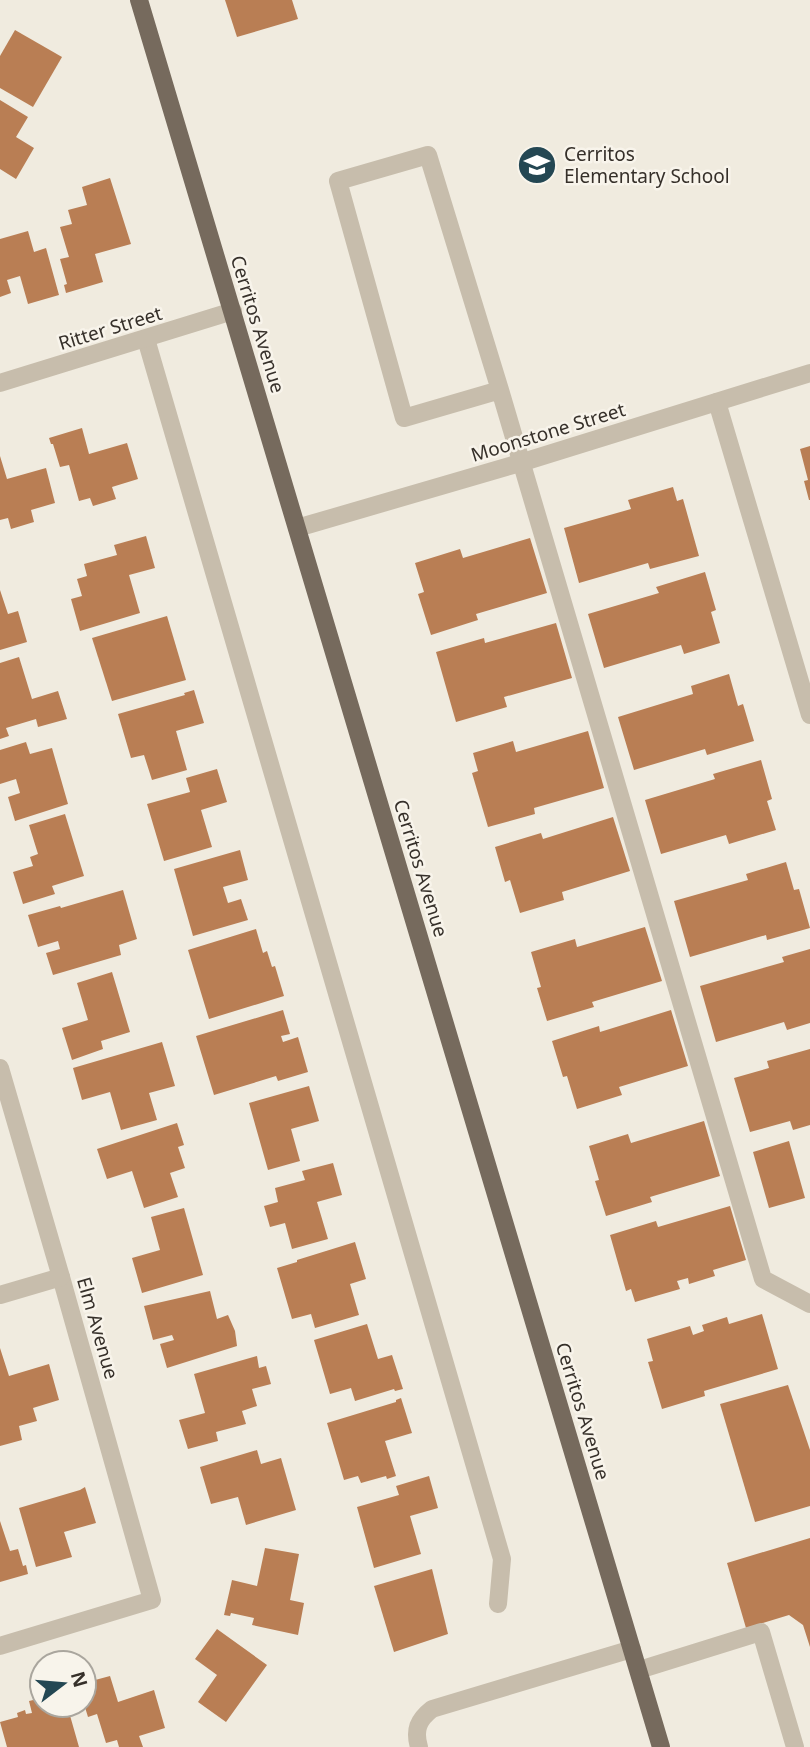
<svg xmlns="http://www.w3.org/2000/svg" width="810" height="1747" font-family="'Noto Sans',sans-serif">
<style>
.building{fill:#b97e54}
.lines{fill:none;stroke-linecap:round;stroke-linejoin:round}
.minor{stroke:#c7bdac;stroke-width:18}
.major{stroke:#766a5d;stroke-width:18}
.labels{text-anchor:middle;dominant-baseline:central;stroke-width:5;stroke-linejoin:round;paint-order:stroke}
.poi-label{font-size:19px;fill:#36302a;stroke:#f8f4eb;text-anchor:start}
.street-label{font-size:19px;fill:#36302a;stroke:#f8f4eb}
</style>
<rect width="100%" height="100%" fill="#f0ebdf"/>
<!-- building -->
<g class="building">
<polygon points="225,0 292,0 298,19 237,37"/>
<polygon points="15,30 62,57 33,107 0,88 0,56"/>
<polygon points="0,100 28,117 16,137 34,148 16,179 0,169"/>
<polygon points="110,178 131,244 95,254 103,282 66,293 64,285 67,284 60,259 69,257 60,227 72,224 68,210 87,205 82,187"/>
<polygon points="28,231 34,252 46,248 59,295 28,304 20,276 7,280 11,293 0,297 0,239"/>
<polygon points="82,428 89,454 127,443 138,479 112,487 116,499 93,506 90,498 79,501 69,465 60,467 53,444 51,444 49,438"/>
<polygon points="810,446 810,500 809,500 804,481 808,480 800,449"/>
<polygon points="0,456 7,479 46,468 55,503 31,510 34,522 11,529 8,518 0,520"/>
<polygon points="673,487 677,501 683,499 699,556 650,569 648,563 579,583 564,528 631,509 628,500"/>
<polygon points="146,536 155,568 129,575 140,613 80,631 71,599 82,596 77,579 87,576 84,564 117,555 114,545"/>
<polygon points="530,538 547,593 476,614 478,620 431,635 418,594 424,592 415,563 460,549 463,558"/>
<polygon points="705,572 716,610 711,612 720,643 684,654 681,645 604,668 588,614 659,593 656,587"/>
<polygon points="0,590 8,614 18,611 27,642 0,650"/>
<polygon points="167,616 186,680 112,701 92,638"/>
<polygon points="556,623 572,678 504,697 507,707 456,722 436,652 484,638 485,643"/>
<polygon points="19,657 32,699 58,691 67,719 38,727 36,719 6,728 9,736 0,739 0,663"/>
<polygon points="729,674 738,706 743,704 754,741 707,755 705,749 634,770 618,717 693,694 691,686"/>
<polygon points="194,690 204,723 176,731 187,770 152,780 144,755 131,758 118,714 185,695 184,693"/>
<polygon points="588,731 604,788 534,808 535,814 488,827 472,773 478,771 473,753 513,741 516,752"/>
<polygon points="26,742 30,754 52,748 68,804 15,821 8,797 20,793 16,779 0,784 0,750"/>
<polygon points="761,760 772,799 767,801 776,830 729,844 726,835 661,854 645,800 715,779 713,774"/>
<polygon points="217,769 227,802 201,810 212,847 164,861 147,804 190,792 186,778"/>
<polygon points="65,814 84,876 52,886 55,894 23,904 13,872 33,866 30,857 38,854 29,825"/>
<polygon points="613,817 630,871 562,892 564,900 520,913 510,880 505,882 495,847 541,833 543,839"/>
<polygon points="240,850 248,880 223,887 228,903 241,899 248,920 193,936 174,869"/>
<polygon points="786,862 794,890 799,889 810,928 767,940 766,935 690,957 674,901 748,880 746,874"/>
<polygon points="123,890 137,939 119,945 121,955 53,975 46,953 60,949 58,941 38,947 28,915 60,906 61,908"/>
<polygon points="645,927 662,981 592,1002 594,1007 547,1021 537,988 541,987 531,952 575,939 577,947"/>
<polygon points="256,929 263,953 267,951 272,967 275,966 284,996 209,1019 188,950"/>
<polygon points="810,949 810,1023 787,1030 784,1022 716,1042 700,986 784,962 782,957"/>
<polygon points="112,972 130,1032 101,1041 103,1049 72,1060 62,1028 88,1020 77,983"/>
<polygon points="283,1010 290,1034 281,1036 283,1042 298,1037 308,1072 278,1081 276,1076 214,1095 196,1036"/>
<polygon points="671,1010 688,1066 619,1087 622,1095 577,1109 567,1076 563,1077 552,1041 599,1026 600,1032"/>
<polygon points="162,1042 175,1086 149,1093 157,1120 121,1130 110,1092 82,1100 73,1068"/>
<polygon points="810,1049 810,1125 793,1130 790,1121 750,1132 734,1078 769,1068 767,1061"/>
<polygon points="309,1086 319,1121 291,1129 300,1161 268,1170 249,1103"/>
<polygon points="704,1121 720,1176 650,1197 652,1202 606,1216 595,1181 599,1180 589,1146 628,1134 631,1143"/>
<polygon points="177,1123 184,1145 178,1147 185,1168 170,1173 178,1197 144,1208 132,1171 107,1179 97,1149"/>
<polygon points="789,1141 805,1198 769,1208 753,1152"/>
<polygon points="333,1163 342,1195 317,1202 328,1239 292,1249 285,1223 270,1227 264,1206 278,1202 275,1188 305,1180 302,1171"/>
<polygon points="730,1206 746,1260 713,1270 715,1276 689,1284 688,1278 677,1281 680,1289 635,1302 631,1289 626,1291 610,1235 656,1221 658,1227"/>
<polygon points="184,1208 203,1275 142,1293 132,1258 160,1250 151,1217"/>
<polygon points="355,1242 366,1279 350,1284 359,1315 315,1328 311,1314 292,1319 277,1268 297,1262 297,1260"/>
<polygon points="210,1291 217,1319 228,1315 235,1331 237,1346 167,1368 160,1344 174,1340 172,1335 153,1340 144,1306"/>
<polygon points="762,1314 778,1369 704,1391 705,1396 662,1409 648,1362 653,1361 647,1339 690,1326 693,1335 704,1331 702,1325 727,1317 729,1324"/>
<polygon points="367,1324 378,1359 392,1355 403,1389 395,1391 394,1389 355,1401 351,1388 330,1394 314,1340"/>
<polygon points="0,1348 9,1376 49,1364 59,1400 33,1408 37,1421 19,1426 22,1440 0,1446"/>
<polygon points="257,1356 259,1368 266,1366 271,1384 252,1389 257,1406 242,1411 246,1424 216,1432 218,1441 188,1449 179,1420 205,1413 194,1374"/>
<polygon points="788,1385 810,1450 810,1506 755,1522 720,1404"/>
<polygon points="401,1398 412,1433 385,1441 396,1476 387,1479 386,1476 361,1483 358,1476 344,1480 327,1423 396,1402 396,1400"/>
<polygon points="257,1450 261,1464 281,1458 296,1510 246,1525 238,1497 211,1504 200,1467"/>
<polygon points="429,1476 438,1508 410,1516 421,1554 374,1568 357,1507 399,1495 396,1486"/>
<polygon points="85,1487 96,1523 64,1532 72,1557 36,1567 19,1508 80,1490"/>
<polygon points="0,1521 10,1551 18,1549 23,1566 26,1565 28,1574 0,1582"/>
<polygon points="810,1538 810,1647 803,1625 789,1615 746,1628 727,1563"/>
<polygon points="265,1548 299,1554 290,1600 304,1603 298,1635 252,1625 254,1618 231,1613 230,1616 224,1615 232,1580 257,1586"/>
<polygon points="432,1569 448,1634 394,1652 374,1586"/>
<polygon points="217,1629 267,1665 226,1722 198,1702 217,1675 195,1659"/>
<polygon points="110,1676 118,1702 154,1690 165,1728 139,1736 143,1747 119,1747 117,1740 106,1743 97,1714 88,1717 84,1704 84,1683"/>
<polygon points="42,1698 42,1705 67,1705 79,1747 7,1747 0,1722 18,1717 17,1713 25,1710 26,1714 32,1713 29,1701"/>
</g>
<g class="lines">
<!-- minor -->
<g class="minor">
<polyline points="146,339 502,1559 498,1604"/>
<polyline points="0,383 233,311"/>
<polyline points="500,390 404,418 338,181 428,155 500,390 763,1279 810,1304"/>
<polyline points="717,402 810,715"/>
<polyline points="297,528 520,463 810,373"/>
<polyline points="0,1068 61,1277 152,1600 0,1646"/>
<polyline points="0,1295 61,1277"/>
<polyline points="639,1670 761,1632 795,1747"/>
<path d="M419,1747C414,1730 418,1720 432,1709L632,1649"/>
</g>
<!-- major -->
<polyline class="major" points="139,0 661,1747"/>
</g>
<!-- icons -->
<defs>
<g id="school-disc" transform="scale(2.0125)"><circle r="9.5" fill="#244753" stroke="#f8f4eb"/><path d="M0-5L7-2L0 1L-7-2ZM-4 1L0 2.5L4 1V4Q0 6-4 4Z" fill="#fff"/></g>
</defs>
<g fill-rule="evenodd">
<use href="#school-disc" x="537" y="165"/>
</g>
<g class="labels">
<!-- poi labels -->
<g class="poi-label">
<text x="564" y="154">Cerritos<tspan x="564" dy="22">Elementary School</tspan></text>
</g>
<!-- street labels -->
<g class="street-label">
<text transform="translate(258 324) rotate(73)">Cerritos Avenue</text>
<text transform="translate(110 328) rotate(-17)">Ritter Street</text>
<text transform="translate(548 432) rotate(-17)">Moonstone Street</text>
<text transform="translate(421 868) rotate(73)">Cerritos Avenue</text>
<text transform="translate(98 1328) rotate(74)">Elm Avenue</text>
<text transform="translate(583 1411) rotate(73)">Cerritos Avenue</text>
</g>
</g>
<!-- north arrow -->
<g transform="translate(63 1684) rotate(74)"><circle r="33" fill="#f8f4eb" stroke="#aaa69e" stroke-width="2"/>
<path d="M0-5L12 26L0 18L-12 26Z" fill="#244753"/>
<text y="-10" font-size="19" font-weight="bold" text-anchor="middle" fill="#36302a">N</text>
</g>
</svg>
